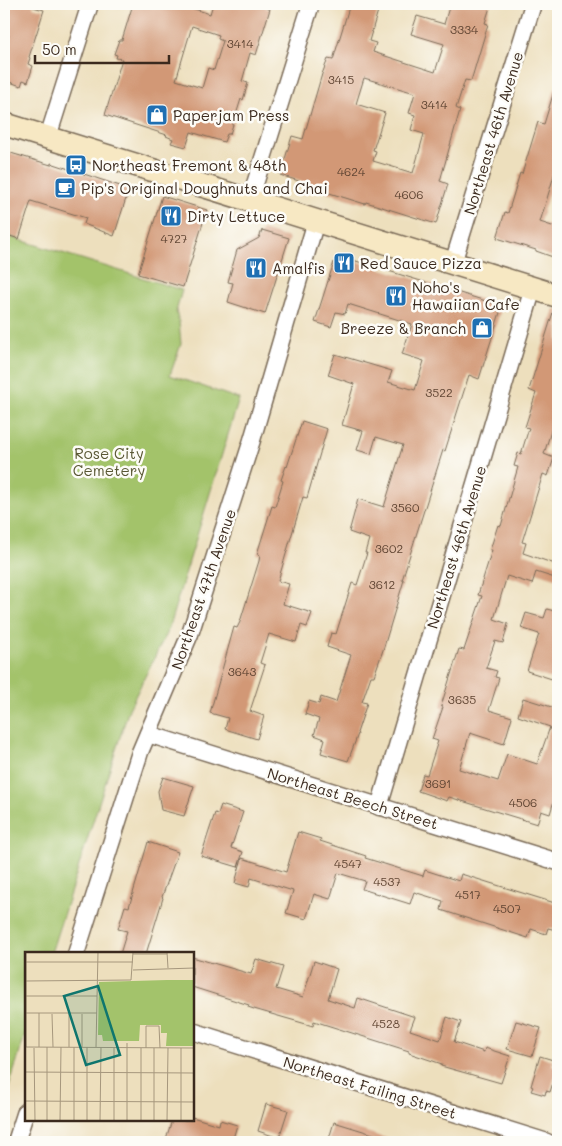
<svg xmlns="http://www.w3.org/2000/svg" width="562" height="1146" font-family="Mali,sans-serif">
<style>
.green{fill:#a3c36b;stroke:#6f7644}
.building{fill:#d29876;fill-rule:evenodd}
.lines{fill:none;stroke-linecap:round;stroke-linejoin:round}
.minor-casing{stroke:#796956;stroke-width:19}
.secondary-casing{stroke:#796956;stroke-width:25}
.minor{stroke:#fff;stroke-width:16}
.secondary{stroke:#f7e8c3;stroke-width:22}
.labels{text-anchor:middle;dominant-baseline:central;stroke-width:5;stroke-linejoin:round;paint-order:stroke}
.number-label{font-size:12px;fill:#614634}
.poi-label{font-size:15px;fill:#3b2a1e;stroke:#fdfcf7;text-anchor:start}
.street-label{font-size:15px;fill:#3b2a1e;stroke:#fdfcf7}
.park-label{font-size:15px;fill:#5a5835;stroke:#fdfcf7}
.inset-road{fill:none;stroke:#a6977d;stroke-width:1}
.view{fill:#0f766e;fill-opacity:0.15;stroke:#0f766e;stroke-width:2.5}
.inset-edge{fill:none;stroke:#3b2a1e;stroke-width:2.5}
</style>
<rect width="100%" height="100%" fill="#fdfcf7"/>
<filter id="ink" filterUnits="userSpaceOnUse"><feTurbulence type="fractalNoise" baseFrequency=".02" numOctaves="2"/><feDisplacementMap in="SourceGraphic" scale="10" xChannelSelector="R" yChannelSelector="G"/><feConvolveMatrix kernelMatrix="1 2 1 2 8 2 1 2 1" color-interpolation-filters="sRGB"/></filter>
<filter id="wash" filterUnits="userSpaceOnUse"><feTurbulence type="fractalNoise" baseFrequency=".0096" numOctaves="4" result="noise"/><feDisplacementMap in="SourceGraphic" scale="20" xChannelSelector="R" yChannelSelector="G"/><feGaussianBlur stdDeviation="1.12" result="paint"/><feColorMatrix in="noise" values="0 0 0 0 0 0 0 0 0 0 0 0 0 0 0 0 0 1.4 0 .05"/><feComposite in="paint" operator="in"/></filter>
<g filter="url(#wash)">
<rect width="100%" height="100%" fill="#eddfbd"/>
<!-- green -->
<polygon class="green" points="4,235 182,290 176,312 179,321 181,344 170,375 239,399 168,630 129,709 51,953 26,954 26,1032 4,1103"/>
<g id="blocks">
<!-- building -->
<g class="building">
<polygon points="8,4 34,4 33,7 44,10 29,57 30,58 28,64 33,66 28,82 23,80 21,86 4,80 4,52 9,35 4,34 4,18"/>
<path d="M133,4H160L177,9L179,4L210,14L213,4H267L266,8L270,9L256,55L250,53L243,78L242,81L248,83L243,100L241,99L230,134H227L224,142L191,132L186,147L171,143L173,139L166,136L167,135L105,115L122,59L116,58L117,55L114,54L119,40H122ZM192,26L219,35L218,39L223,41L214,70L208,68L202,88L176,80Z"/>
<path d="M350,4H380L369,41L376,43L373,52L435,72L444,44L411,34L417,16L444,24L450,4H491L485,23L488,24L471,81L465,80L456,108L460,110L440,181L448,184L436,224L366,202L365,204L326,192L327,190L280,175L292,136L303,139L322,74L328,59L333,60ZM364,78L415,93L409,113L415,115L411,130L424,134L413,173L373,161L376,151L373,150L385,113L356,104Z"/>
<polygon points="555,88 558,88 558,162 540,222 558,228 558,258 550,256 536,251 536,250 497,238 505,212 508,213 520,173 522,174 538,122 544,124"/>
<polygon points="4,151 51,165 51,163 129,189 114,236 84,224 86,218 31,201 19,239 4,234"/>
<polygon points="162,196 207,210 183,287 138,274"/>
<polygon points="262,230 289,238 265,314 228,302 233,283 228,282 237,250 259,238"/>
<polygon points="343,257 502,306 479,379 469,375 445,451 443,450 402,580 404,580 383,650 374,676 371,676 362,702 367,703 357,733 358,734 348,761 321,753 325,739 314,735 319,719 305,714 309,701 319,704 321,697 336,702 351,655 327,647 331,633 336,634 352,583 357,585 367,553 365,553 369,539 349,532 354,514 358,499 384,507 403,445 376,437 371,454 357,450 363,431 342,425 354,384 328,375 335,354 392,371 388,382 415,390 424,361 402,354 412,324 348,304 345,314 336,312 331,327 315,322 334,262"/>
<polygon points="554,309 558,309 558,408 544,454 554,458 548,476 543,474 522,542 526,543 523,553 558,565 558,579 536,572 532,584 507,576 494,619 508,624 503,643 495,641 486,668 497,671 495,677 499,678 489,710 512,717 504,744 470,733 459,769 498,781 507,754 537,764 550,727 518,716 523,698 558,709 558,787 550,814 541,811 537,824 449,797 447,801 418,791 423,774 427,775 438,741 432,739 443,707 441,706 459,649 464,650 482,596 478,595 492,550 490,550 498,525 501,526 516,474 518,467 514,466 518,453 521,454 529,428 525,427 536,393 529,390"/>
<polygon points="302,421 327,429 307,498 303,497 278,581 289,584 283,604 312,613 307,627 301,625 296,642 269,634 260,663 265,665 250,711 264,716 257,739 225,729 228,718 210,713 234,627 237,628 240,622 259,561 260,555 257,554 272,506 275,507 283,481 281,480 286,466 287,467"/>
<polygon points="547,609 558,612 558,681 527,671 539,634 521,628 526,613 544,618"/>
<polygon points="163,777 194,786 184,816 161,810 158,791"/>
<polygon points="221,805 243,812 231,848 243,852 238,867 201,856 215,813 218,814"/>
<polygon points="298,832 321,839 320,841 366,856 365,858 423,876 425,870 459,881 461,874 558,904 558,923 556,930 548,928 546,934 531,929 528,938 441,910 443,901 414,892 410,904 362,889 365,881 338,873 330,899 314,894 306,919 286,913 293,891 251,878 249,887 235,883 242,858 286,872"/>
<polygon points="148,842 178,852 162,897 163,898 146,954 120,954 127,931 118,929 125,906 129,907"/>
<polygon points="192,957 251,974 256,959 283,967 276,989 303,997 314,961 337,969 328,999 355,1008 358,998 415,1017 410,1030 440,1040 447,1017 461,1022 454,1042 484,1052 485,1048 510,1056 501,1083 441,1066 442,1064 409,1053 409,1051 314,1021 313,1026 254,1009 248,1007 249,1005 192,987"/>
<polygon points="516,1021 541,1028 532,1056 507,1049"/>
<polygon points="540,1056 553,1060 552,1065 558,1067 550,1092 546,1091 545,1095 531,1091 533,1087 531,1086"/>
<polygon points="266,1104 288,1110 279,1138 258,1131"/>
<polygon points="192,1117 219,1125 220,1120 237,1125 232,1142 165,1142 172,1120 192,1120"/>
<polygon points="334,1122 389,1139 389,1142 328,1142"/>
</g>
</g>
</g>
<g filter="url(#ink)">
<use href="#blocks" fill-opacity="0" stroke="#796956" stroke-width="1"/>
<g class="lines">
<!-- minor casing -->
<g class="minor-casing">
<g id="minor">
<polyline points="48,137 90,4"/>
<polyline points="250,200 311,4"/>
<polyline points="453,263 533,4"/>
<polyline points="148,734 558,862"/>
<polyline points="379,807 533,288"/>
<polyline points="76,954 140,752 190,634 252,440 316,221"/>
<polyline points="192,1031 547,1142"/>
<polyline points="16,1142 26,1111"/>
</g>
</g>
<!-- secondary casing -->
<g class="secondary-casing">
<polyline id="secondary" points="4,124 558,296"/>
</g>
<!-- minor -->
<use href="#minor" class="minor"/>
<!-- secondary -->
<use href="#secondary" class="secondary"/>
</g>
</g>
<!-- icons -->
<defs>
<g id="shop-square" transform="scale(1.125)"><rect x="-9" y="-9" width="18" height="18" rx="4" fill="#1f6fb2" stroke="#fdfcf7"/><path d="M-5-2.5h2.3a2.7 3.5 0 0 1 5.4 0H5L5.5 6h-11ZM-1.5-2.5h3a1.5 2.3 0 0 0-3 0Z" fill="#fff"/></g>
<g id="bus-square" transform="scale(1.125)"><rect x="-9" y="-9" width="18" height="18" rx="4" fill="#1f6fb2" stroke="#fdfcf7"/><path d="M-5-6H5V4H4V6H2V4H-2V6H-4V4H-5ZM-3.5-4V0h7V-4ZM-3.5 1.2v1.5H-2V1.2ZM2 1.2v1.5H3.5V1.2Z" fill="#fff"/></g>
<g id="cafe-square" transform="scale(1.125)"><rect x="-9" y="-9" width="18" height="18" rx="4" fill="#1f6fb2" stroke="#fdfcf7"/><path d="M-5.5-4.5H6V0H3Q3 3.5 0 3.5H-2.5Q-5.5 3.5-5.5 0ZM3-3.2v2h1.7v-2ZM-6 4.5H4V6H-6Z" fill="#fff"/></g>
<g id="restaurant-square" transform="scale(1.125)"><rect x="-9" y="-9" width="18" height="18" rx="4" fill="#1f6fb2" stroke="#fdfcf7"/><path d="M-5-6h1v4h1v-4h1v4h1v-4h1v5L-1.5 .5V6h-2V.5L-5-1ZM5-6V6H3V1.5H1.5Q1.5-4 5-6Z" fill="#fff"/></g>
</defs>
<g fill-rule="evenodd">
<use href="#shop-square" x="157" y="115"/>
<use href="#bus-square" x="76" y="165"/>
<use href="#cafe-square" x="65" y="188"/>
<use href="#restaurant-square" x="171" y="216"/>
<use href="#restaurant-square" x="344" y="263"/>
<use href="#restaurant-square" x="256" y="268"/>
<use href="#restaurant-square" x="396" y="296"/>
<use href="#shop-square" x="482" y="328"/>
</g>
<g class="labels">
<!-- number labels -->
<g class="number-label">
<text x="464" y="29">3334</text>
<text x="240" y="43">3414</text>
<text x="341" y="79">3415</text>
<text x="434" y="104">3414</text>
<text x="351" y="171">4624</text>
<text x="409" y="194">4606</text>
<text x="174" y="238">4727</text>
<text x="439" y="392">3522</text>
<text x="405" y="507">3560</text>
<text x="389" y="548">3602</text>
<text x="382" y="584">3612</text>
<text x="242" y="671">3643</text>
<text x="462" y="699">3635</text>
<text x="438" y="783">3691</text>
<text x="523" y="802">4506</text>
<text x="348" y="863">4547</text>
<text x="387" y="881">4537</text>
<text x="468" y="894">4517</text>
<text x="507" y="908">4507</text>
<text x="386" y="1023">4528</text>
</g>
<!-- poi labels -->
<g class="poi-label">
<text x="173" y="115">Paperjam Press</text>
<text x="92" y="165">Northeast Fremont &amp; 48th</text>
<text x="81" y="188">Pip's Original Doughnuts and Chai</text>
<text x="187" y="216">Dirty Lettuce</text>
<text x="360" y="263">Red Sauce Pizza</text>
<text x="272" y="268">Amalfis</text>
<text x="412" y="287">Noho's<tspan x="412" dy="17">Hawaiian Cafe</tspan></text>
<text x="466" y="328" text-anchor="end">Breeze &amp; Branch</text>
</g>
<!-- street labels -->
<g class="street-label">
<text transform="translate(493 133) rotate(-73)">Northeast 46th Avenue</text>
<text transform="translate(456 547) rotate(-73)">Northeast 46th Avenue</text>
<text transform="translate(203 589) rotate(-71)">Northeast 47th Avenue</text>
<text transform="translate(353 798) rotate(17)">Northeast Beech Street</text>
<text transform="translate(370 1087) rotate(17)">Northeast Failing Street</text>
</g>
<!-- park labels -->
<g class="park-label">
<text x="109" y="453">Rose City<tspan x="109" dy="17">Cemetery</tspan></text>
</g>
</g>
<!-- overview -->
<g transform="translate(25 952)">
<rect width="169" height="169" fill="#eddfbd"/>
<path d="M142,28H169V94H141L142,81H136V73H115L114,89H78L77,83H73L74,30Z" fill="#a3c36b"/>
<path class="inset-road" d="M1,0V95M142,0L143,16M108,2H142M1,10H108M108,18L169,16M0,29L106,28L108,0M1,44H72M1,61H72M14,61V95M27,62L28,95M44,62V95M57,62V95M0,95L169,96M71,95L73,0M9,96L10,169M121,96V74H134L135,96M0,120L169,121M0,149L169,150M22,169V95M35,169L36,95M49,169V95M62,169V95M75,169L76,95M89,169V95M102,169V91M116,169V96M129,169V96M142,169L143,96M156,169V96"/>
<path class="view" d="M73,34L95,103L61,113L39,44Z"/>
<rect width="169" height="169" class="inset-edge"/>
</g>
<!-- margin -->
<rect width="562" height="1146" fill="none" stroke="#fdfcf7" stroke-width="20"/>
<!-- scale -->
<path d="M35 55v8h134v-8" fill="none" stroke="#3b2a1e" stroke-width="2.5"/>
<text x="42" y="55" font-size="15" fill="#3b2a1e" stroke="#fdfcf7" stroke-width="4" paint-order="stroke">50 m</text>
</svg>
